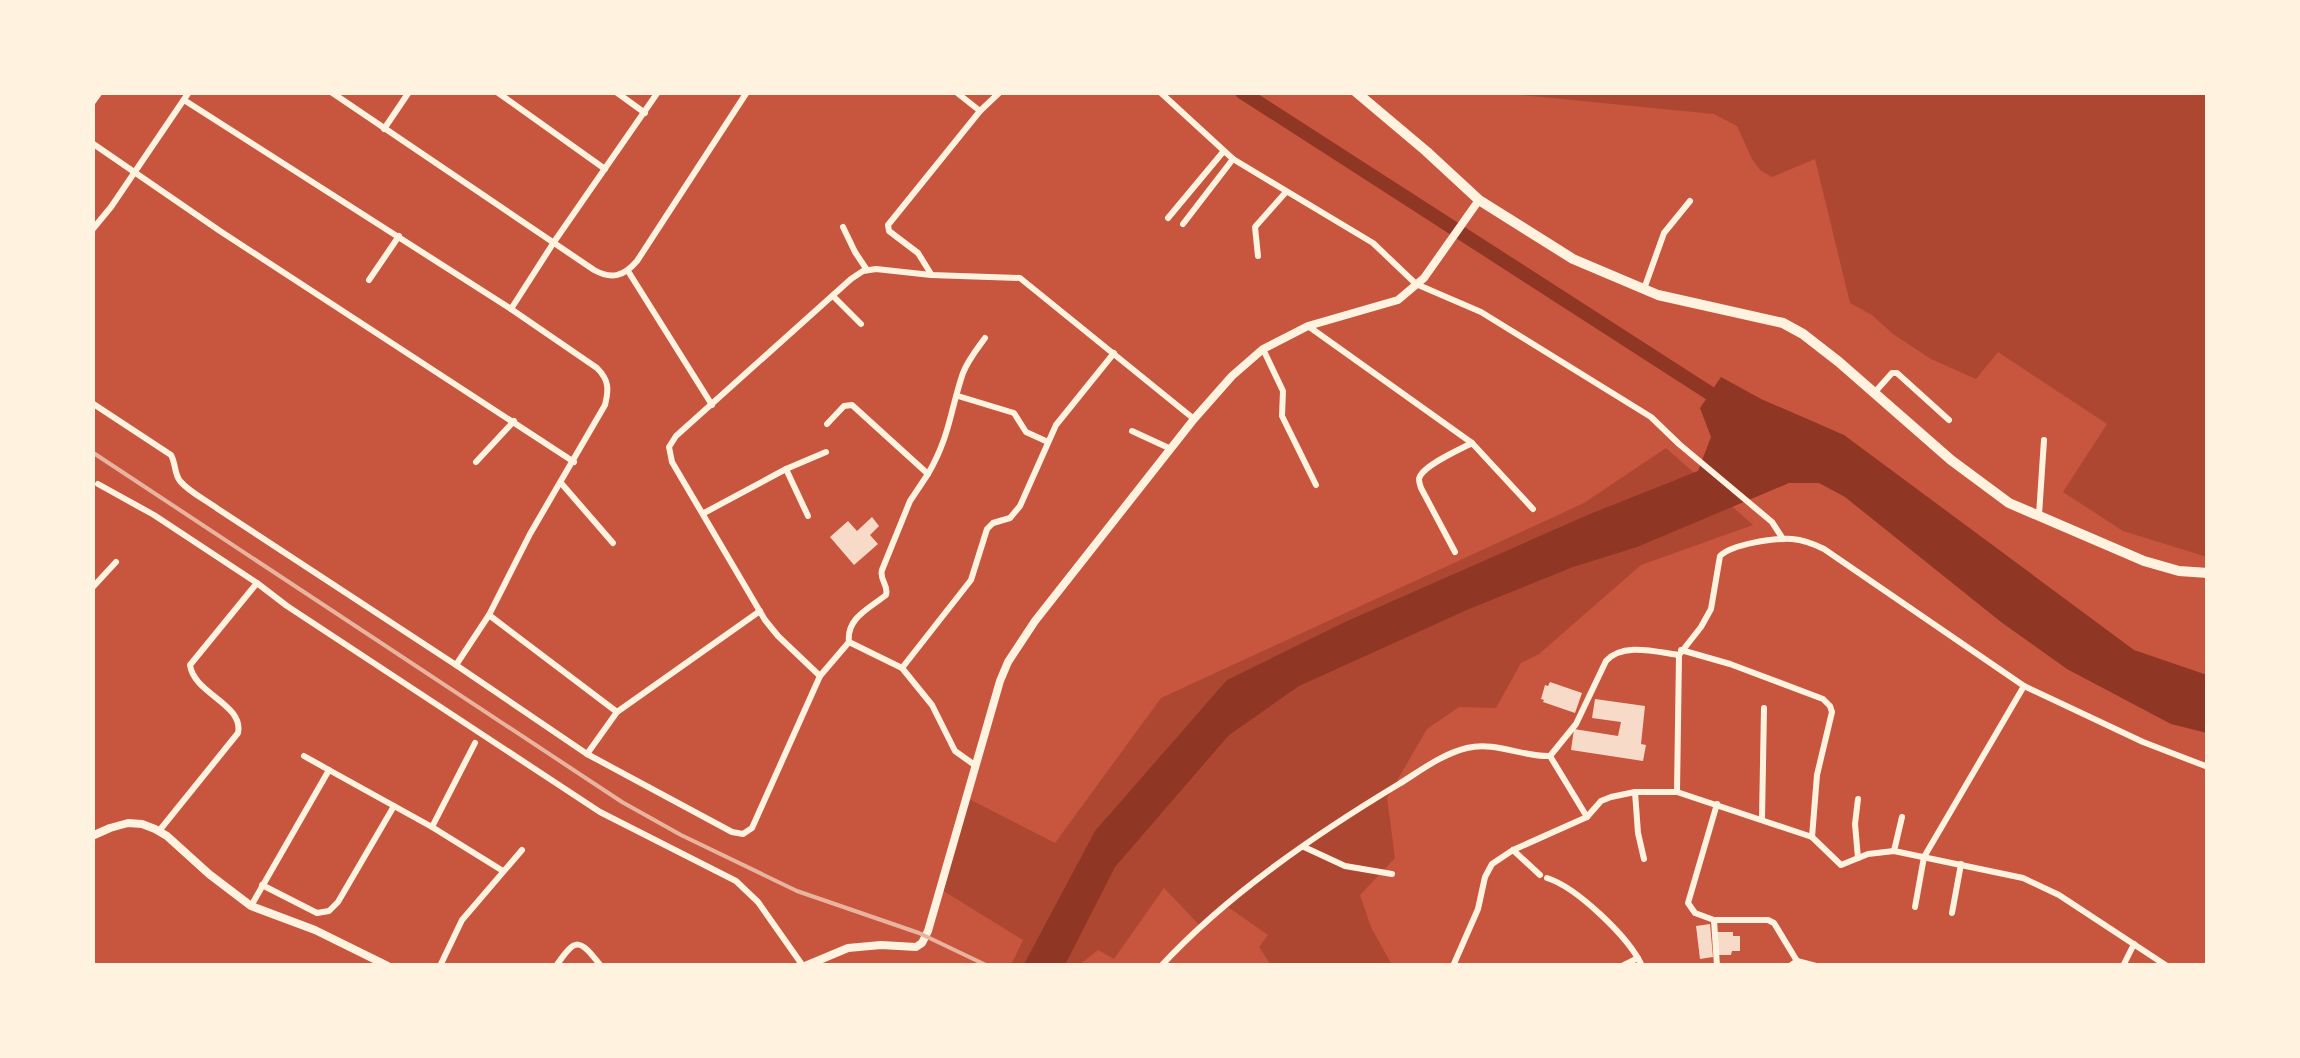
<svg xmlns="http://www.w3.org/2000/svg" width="2300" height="1058" font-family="Roboto,sans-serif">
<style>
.green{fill:#ae4732}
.water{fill:#8f3625}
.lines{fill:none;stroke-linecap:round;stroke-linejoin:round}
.canal{stroke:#8f3625;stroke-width:14}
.building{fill:#f7dbc8}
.minor{stroke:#fff3e0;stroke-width:6}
.tertiary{stroke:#fff3e0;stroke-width:8}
.primary{stroke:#fff3e0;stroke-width:10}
.rail{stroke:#e9b49f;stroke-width:4}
</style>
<rect width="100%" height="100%" fill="#c8553d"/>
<!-- green -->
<g class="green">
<polygon points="1501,93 2207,93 2207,557 2123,531 2063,492 2107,424 1998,352 1976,379 1931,359 1893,334 1872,315 1850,303 1815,159 1772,177 1760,170 1752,159 1737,126 1714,114"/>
<polygon points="1666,448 1753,525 1641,565 1539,654 1521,663 1496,708 1459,707 1427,729 1387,798 1395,858 1360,895 1371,927 1392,965 1271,965 1259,947 1268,935 1228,907 1202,928 1164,888 1114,959 1098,950 1079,965 1011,965 1023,940 942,890 969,799 1055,843 1161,698 1584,503"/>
</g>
<!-- water -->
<polygon class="water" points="1721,377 1761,399 1844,435 2134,650 2207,675 2207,733 2171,724 2067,669 2001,622 1845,497 1819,483 1789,483 1637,547 1573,567 1469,609 1299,686 1229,735 1115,867 1065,965 1023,966 1095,831 1227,680 1345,622 1590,514 1698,471 1711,437 1700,408"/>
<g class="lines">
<!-- canal -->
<polyline class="canal" points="1242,92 1725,403"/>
</g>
<!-- building -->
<g class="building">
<polygon points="872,517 879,526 870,535 878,544 854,565 830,537 848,521 857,531"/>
<polygon points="1550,682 1582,693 1575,713 1543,702 1544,700 1541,699 1545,685 1548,686"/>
<polygon points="1595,699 1645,706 1641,744 1646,745 1643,761 1571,750 1574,729 1618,736 1621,722 1592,718"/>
<polygon points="1710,924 1713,957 1700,959 1696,926"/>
<polygon points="1717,932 1733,932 1733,936 1740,936 1740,951 1732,951 1731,955 1717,955"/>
</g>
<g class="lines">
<!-- minor -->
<g class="minor">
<path d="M331,92L594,270C612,280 624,276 637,261L747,92"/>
<polyline points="497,92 605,169"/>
<polyline points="616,92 645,113"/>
<polyline points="956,92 980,111 1000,92"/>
<polyline points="1160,92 1233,159 1373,243 1416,284 1481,312 1651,417 1679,444 1772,522 1783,539"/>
<polyline points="184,100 511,309 554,242 658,92"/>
<polyline points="92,103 100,92"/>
<polyline points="384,129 409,92"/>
<polyline points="92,143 220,231 574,462"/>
<polyline points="1168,218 1223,152"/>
<polyline points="1183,224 1233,159"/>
<polyline points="843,227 855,252 867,270"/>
<polyline points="92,230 111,207 189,92"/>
<polyline points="1258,256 1255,227 1286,192"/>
<polyline points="628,271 712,405"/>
<polyline points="931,274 918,253 889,231 888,225 980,111"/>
<polyline points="369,280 399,236"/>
<polyline points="1644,289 1664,233 1690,201"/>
<polyline points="833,296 861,324"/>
<polyline points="1308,326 1472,443 1533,509"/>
<polyline points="1263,349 1283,391 1282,416 1316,485"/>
<polyline points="1875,392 1892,373 1897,373 1949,420"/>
<polyline points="958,396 1014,413 1026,432 1048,442"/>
<path d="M92,403L171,455C176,464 174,473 180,481C189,492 206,500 218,509L456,665L587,754L732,832L743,834L752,828L820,676L849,642L902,668L932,705L955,751L976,766"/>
<path d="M827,424L844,406L852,405L928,474L910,501L882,570C879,580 889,585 886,595C870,608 846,618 849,642"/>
<polyline points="1132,431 1171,449"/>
<polyline points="476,462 514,421"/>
<polyline points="786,469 808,516"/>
<path d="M928,474C950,436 950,411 963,373C968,360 977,349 985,338"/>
<polyline points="561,483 613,543"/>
<polyline points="98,484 154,515 257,583"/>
<polyline points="704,513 786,469 826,452"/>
<polyline points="2039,515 2044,440"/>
<path d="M1455,552L1421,488C1420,485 1419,482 1419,479C1421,466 1461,449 1472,443"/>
<polyline points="92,588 116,562"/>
<polyline points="489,615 617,712"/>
<polyline points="1681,650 1730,664 1823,699 1830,706 1832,712 1817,775 1812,837"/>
<path d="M456,665L489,615L530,534L605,405C609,389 609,380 597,368L511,309"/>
<polyline points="902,668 971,580 987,529 993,523 1010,518 1020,506 1056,425 1114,353"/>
<polyline points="820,676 778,636 765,620 672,462 669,447 676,436 851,279 863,271 876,269 931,275 1020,278 1194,419"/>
<polyline points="587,754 617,712 760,611"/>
<polyline points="304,756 329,770"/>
<polyline points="1550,756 1587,817"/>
<polyline points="1635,792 1638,833 1644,859"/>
<path d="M1677,792L1679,655L1701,627L1711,609L1720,556C1732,544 1774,538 1792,539C1804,540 1814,544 1824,549L2024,686L2143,742L2208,767"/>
<polyline points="1858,799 1855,824 1858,858"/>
<polyline points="1762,819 1764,708"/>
<polyline points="432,827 475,743"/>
<path d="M159,831L238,733C244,704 194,694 190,665L257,583L287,606L600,812L736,881L758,902L803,966"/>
<polyline points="1304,847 1345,866 1392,874"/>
<polyline points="1513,850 1540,875"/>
<polyline points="1894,851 1902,817"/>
<path d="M1547,878C1576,887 1629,937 1642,966"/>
<polyline points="262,885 317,913 329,911 338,902 394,806"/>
<polyline points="251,906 329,770 432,827 503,871"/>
<polyline points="1915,907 1924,857 2024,686"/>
<polyline points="1952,913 1961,864"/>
<polyline points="1714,920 1695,913 1688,903 1717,804"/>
<polyline points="440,966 462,920 522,850"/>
<path d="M556,966C576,937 579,938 601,966"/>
<path d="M1161,966C1228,894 1316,834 1399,784C1420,771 1442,754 1467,748C1495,741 1522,757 1550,756L1576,724L1606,661C1623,642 1656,652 1679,655"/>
<polyline points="1453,966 1478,909 1485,877 1492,864 1513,850 1587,817 1601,801 1611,797 1635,792 1677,792 1812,837 1841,865 1868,854 1894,851 2023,878 2059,895 2167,966"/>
<polyline points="1622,966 1638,958"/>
<polyline points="1717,966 1714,920 1768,920 1774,923 1797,961"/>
<polyline points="1790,966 1797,961 1816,966"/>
<polyline points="2123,966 2134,944"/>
</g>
<!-- tertiary -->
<g class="tertiary">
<polyline points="92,836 110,828 128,823 142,824 155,829 167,836 209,874 251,906 315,930 388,966"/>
<polyline points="805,966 848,948 881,945 916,947 922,943 928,931 1000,681 1008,662 1035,621 1194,419 1232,376 1263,349 1308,326 1398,300 1424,278 1479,200"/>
</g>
<!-- primary -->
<polyline class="primary" points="1356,92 1426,151 1479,200 1573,259 1658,295 1783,323 1803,334 1839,362 1951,460 2009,503 2144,561 2179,571 2208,573"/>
<!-- rail -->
<polyline class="rail" points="92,452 622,802 681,835 797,891 919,933 988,966"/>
</g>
<!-- border -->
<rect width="2300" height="1058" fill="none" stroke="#fff3e0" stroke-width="190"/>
</svg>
